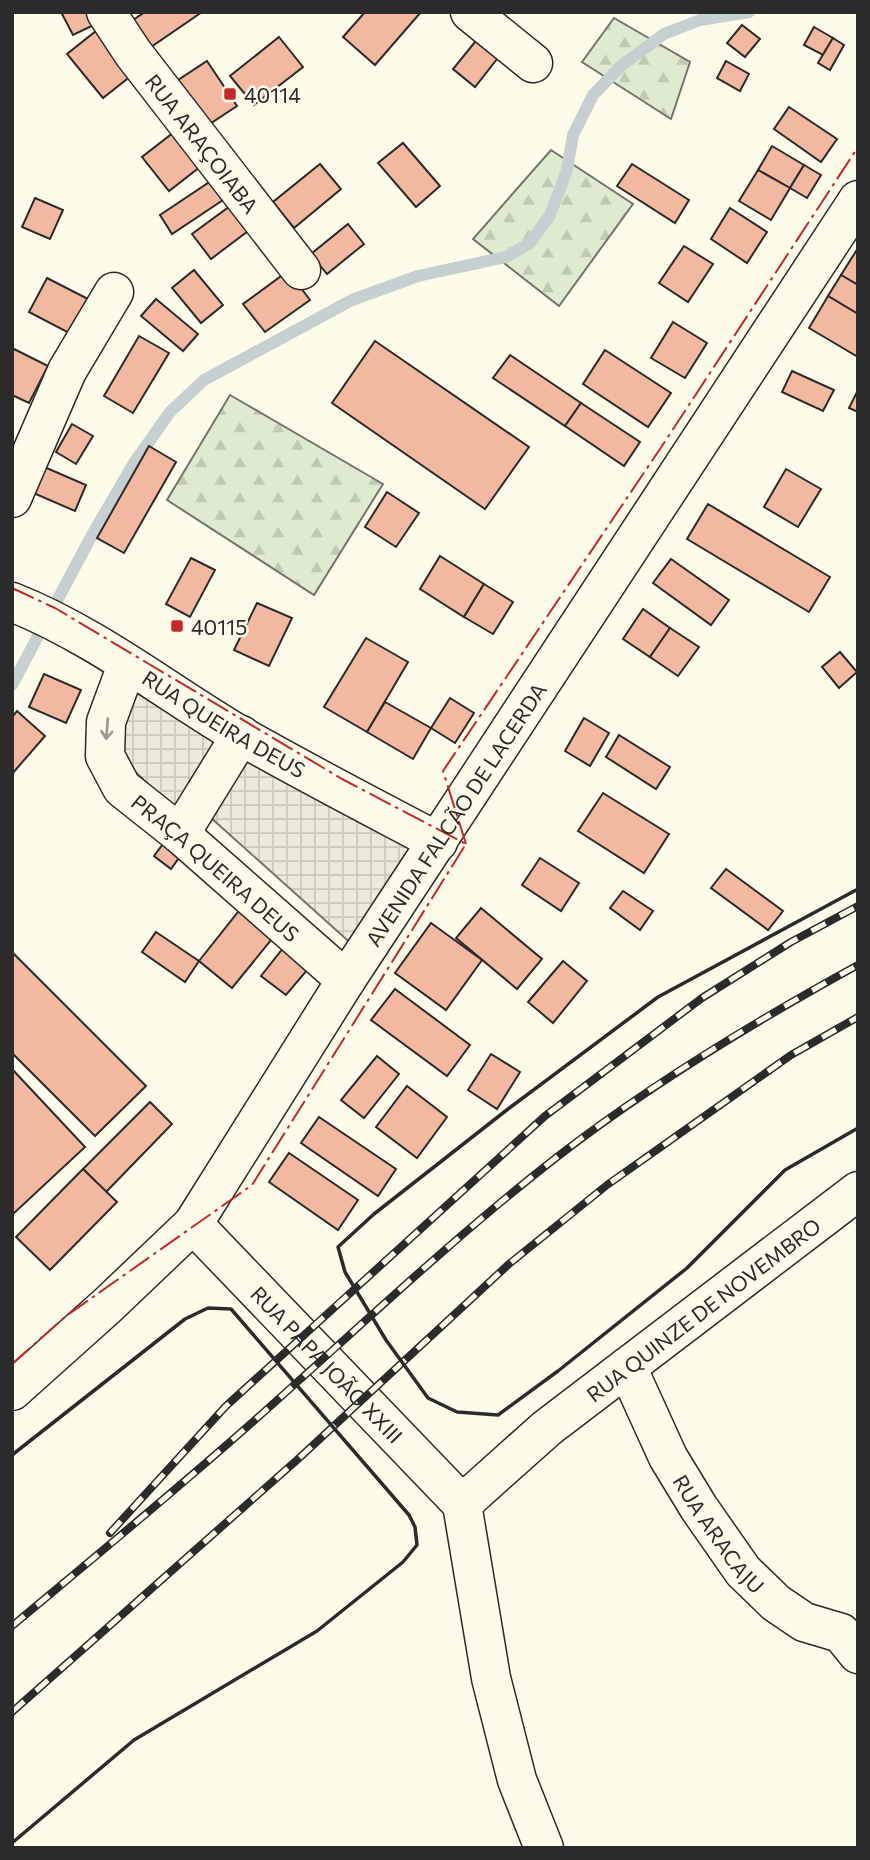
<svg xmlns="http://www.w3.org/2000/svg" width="870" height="1860" font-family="Commissioner,sans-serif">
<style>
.forest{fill:url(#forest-firs);stroke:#74746e;stroke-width:2}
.plaza{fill:url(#plaza-grid);stroke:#74746e;stroke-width:2}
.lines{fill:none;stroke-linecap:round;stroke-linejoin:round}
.stream{stroke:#c7d0d0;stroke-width:12}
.building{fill:#f2b8a0;stroke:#2b2b2b;stroke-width:2}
.minor-casing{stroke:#2b2b2b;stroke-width:41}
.major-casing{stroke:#2b2b2b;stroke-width:41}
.minor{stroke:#fdfbea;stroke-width:38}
.major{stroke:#fdfbea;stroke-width:38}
.rail-casing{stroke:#2b2b2b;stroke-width:8}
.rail{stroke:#fdfbea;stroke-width:5;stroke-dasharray:16;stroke-linecap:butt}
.wall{stroke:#2b2b2b;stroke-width:3.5}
.power{stroke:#c62828;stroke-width:2;stroke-dasharray:24 5 3.5 5;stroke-linecap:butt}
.oneway{stroke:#9e9d94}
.poi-dot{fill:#c62828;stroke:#fdfbea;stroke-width:2.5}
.labels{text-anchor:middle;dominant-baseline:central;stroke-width:5;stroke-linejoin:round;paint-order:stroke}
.poi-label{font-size:21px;fill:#2b2b2b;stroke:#fdfbea;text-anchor:start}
.street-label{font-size:21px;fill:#2b2b2b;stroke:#fdfbea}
</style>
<defs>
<pattern id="forest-firs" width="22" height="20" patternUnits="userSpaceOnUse" patternTransform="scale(1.75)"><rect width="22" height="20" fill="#deebd1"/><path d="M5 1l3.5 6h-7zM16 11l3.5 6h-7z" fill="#bfcab4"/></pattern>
<pattern id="plaza-grid" width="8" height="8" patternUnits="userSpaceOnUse" patternTransform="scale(1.75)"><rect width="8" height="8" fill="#eceadb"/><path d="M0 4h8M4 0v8" fill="none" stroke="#cbc9bc"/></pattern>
</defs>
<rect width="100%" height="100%" fill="#fdfbea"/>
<!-- forest -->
<g class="forest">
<polygon points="614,18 690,62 671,119 582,62"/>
<polygon points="551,150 633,204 559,306 473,239"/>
<polygon points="230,395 383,484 314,595 167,500"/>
</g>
<!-- plaza -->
<g class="plaza">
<polygon points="130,673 234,736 183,818 117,754"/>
<polygon points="246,746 423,841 355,947 210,817"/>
</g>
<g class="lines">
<!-- stream -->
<polyline class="stream" points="12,685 92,535 134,463 170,412 204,380 352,300 418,276 506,257 530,243 550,215 567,170 573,135 593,95 622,65 664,34 700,20 749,12"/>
</g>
<!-- building -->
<g class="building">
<polygon points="61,12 95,12 100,22 73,35"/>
<polygon points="145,12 202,12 148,49 130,22"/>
<polygon points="365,12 421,12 375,65 343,37"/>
<polygon points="742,25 760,39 745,57 727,43"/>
<polygon points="814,27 833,38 823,55 804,45"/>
<polygon points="96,31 132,75 103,98 67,54"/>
<polygon points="279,37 303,67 254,105 230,76"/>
<polygon points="479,37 501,54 475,87 453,69"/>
<polygon points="833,38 844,45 830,70 818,63"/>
<polygon points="207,61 237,106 202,129 172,84"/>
<polygon points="726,61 749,74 740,91 717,78"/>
<polygon points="789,107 837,139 821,162 774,129"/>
<polygon points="178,129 205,163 169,191 142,157"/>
<polygon points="403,143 440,186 416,207 378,163"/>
<polygon points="772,146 804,165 790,188 758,170"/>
<polygon points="320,164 341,189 294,228 273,202"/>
<polygon points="632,164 689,200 675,223 617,186"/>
<polygon points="804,165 821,175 807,198 790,188"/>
<polygon points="758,170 790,188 771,220 739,201"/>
<polygon points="214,179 226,198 172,234 160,215"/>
<polygon points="35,198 63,210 50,239 22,227"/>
<polygon points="237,201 256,225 211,259 192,234"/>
<polygon points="730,208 767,232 747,263 711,239"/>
<polygon points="348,224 364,244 327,274 311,254"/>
<polygon points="684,246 713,264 688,302 659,283"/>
<polygon points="858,248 858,285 841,275"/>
<polygon points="194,270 223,305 201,323 172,288"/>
<polygon points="288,271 310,300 265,332 243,304"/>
<polygon points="841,275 858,285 858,314 828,296"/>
<polygon points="47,278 88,299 71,334 29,312"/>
<polygon points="828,296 858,314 858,357 809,328"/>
<polygon points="156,299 198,334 183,351 141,316"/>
<polygon points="673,322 707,343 685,378 651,358"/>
<polygon points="139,336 169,353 133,413 104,396"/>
<polygon points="375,341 529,447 485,509 332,403"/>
<polygon points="12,348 48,366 29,403 12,395"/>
<polygon points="605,350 671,393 648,427 583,384"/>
<polygon points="510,355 581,403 565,426 493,378"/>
<polygon points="792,371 834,390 823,411 782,392"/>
<polygon points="858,390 858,412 849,408"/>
<polygon points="581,403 640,442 624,466 565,426"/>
<polygon points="72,424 93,436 76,464 56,452"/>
<polygon points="149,446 176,462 124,553 97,538"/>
<polygon points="42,466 86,485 75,511 31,492"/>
<polygon points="786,469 821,489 798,527 764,507"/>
<polygon points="387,492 419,513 396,547 365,527"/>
<polygon points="708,504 830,577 809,612 687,539"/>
<polygon points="440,556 484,584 464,617 420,589"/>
<polygon points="191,558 215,570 190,617 166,604"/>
<polygon points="671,559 729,600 711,625 653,583"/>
<polygon points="484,584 513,602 493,634 464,617"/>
<polygon points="257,603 292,618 269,666 234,650"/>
<polygon points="643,609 670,628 650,657 623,639"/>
<polygon points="670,628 699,647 678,676 650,657"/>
<polygon points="366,638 408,662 367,732 324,707"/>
<polygon points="840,652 857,672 839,688 822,667"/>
<polygon points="44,674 81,690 66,723 29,707"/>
<polygon points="450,698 474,713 455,743 431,728"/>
<polygon points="385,702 431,728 413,759 367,732"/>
<polygon points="17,711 45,736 12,774 12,717"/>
<polygon points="584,718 609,733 590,766 565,751"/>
<polygon points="619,735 670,767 656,789 606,757"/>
<polygon points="603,793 669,834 644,873 578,831"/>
<polygon points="166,840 183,852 171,869 154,856"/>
<polygon points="540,858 579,883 561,911 522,885"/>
<polygon points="726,869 783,911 768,930 711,888"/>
<polygon points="623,891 653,911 640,930 610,908"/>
<polygon points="242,907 276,934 232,988 199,961"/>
<polygon points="481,908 542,959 517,989 456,938"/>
<polygon points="431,923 482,960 446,1010 395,973"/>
<polygon points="156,932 199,961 185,982 142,952"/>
<polygon points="288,942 314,962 286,995 261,976"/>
<polygon points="12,952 146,1086 95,1136 12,1053"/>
<polygon points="563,961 587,981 553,1023 528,1002"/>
<polygon points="395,989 470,1045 447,1076 371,1020"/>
<polygon points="491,1054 520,1072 497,1109 468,1090"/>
<polygon points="377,1056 399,1074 364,1118 341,1100"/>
<polygon points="12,1069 85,1147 12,1215"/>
<polygon points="407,1086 447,1117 417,1158 376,1127"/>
<polygon points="150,1102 172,1124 106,1192 83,1169"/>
<polygon points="319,1117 396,1169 378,1196 301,1143"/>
<polygon points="289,1153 358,1200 338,1230 269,1182"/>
<polygon points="83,1169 117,1202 50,1270 16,1237"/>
</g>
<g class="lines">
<!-- minor casing -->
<g class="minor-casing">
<g id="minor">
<path id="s1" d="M106,12L133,53L301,270"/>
<polyline points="470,12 533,63"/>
<polyline points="12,498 67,371 114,292"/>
<path id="s2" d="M12,602C95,635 165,691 241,736C306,773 372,807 438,842"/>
<path id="s3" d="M127,665L106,722L105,756L122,788L180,834L346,980"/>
<polyline points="180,834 241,735"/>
<path id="s4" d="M193,1224L462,1504L491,1678L517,1780L544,1848"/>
<path id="s5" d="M627,1367L668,1457L699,1508L743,1571L776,1603L804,1622L841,1633L858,1654"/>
<path id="s6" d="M462,1504L547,1428L858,1191"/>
</g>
</g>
<!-- major casing -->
<g class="major-casing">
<g id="major">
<path id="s7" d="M12,1391L108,1305L193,1224L346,980L858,200"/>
</g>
</g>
<!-- minor -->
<use href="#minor" class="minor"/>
<!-- major -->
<use href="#major" class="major"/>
<!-- rail casing -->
<g class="rail-casing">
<g id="rail">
<polyline points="110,1533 226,1406 545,1116 702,998 791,942 858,906"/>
<path d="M12,1626C91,1560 170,1495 247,1427C350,1336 449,1241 557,1157C651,1084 754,1022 858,965"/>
<polyline points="12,1712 297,1460 509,1264 607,1185 791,1055 858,1017"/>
</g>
</g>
<!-- rail -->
<use href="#rail" class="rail"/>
<!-- wall -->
<g class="wall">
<polyline points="858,889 658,997 508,1109 374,1214 338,1247 345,1272 386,1340 428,1398 457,1412 498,1415 558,1371 687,1268 785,1170 858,1128"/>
<polyline points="12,1455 185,1319 208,1308 231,1309 409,1515 415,1527 417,1545 403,1562 317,1631 134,1740 12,1843"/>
</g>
<!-- power -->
<g class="power">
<polyline points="12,588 55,608 342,779 466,844"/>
<polyline points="466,844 443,771 664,443 858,147"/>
<polyline points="12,1364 66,1316 252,1185 466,844"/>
</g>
</g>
<!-- one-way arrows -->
<defs><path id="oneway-shaft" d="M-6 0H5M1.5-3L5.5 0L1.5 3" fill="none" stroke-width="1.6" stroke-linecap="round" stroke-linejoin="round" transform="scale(1.75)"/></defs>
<use class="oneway" href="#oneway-shaft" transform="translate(107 729) rotate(95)"/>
<!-- markers -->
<g class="poi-dot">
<rect x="223" y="87" width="14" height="14" rx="3.5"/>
<rect x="170" y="619" width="14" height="14" rx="3.5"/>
</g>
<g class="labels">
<!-- poi labels -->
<g class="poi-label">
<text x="244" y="94">40114</text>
<text x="191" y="626">40115</text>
</g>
<!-- street labels -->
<g class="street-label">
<text stroke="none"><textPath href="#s1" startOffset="163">RUA ARAÇOIABA</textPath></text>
<text stroke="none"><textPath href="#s2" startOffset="245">RUA QUEIRA DEUS</textPath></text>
<text stroke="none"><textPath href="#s7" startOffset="733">AVENIDA FALCÃO DE LACERDA</textPath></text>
<text stroke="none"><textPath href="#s3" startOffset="254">PRAÇA QUEIRA DEUS</textPath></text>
<text stroke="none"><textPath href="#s6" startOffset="310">RUA QUINZE DE NOVEMBRO</textPath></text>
<text stroke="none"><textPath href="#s4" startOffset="194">RUA PAPA JOÃO XXIII</textPath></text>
<text stroke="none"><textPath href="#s5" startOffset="191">RUA ARACAJU</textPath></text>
</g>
</g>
<!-- border -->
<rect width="870" height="1860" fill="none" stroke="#2b2b2b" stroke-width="28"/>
</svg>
